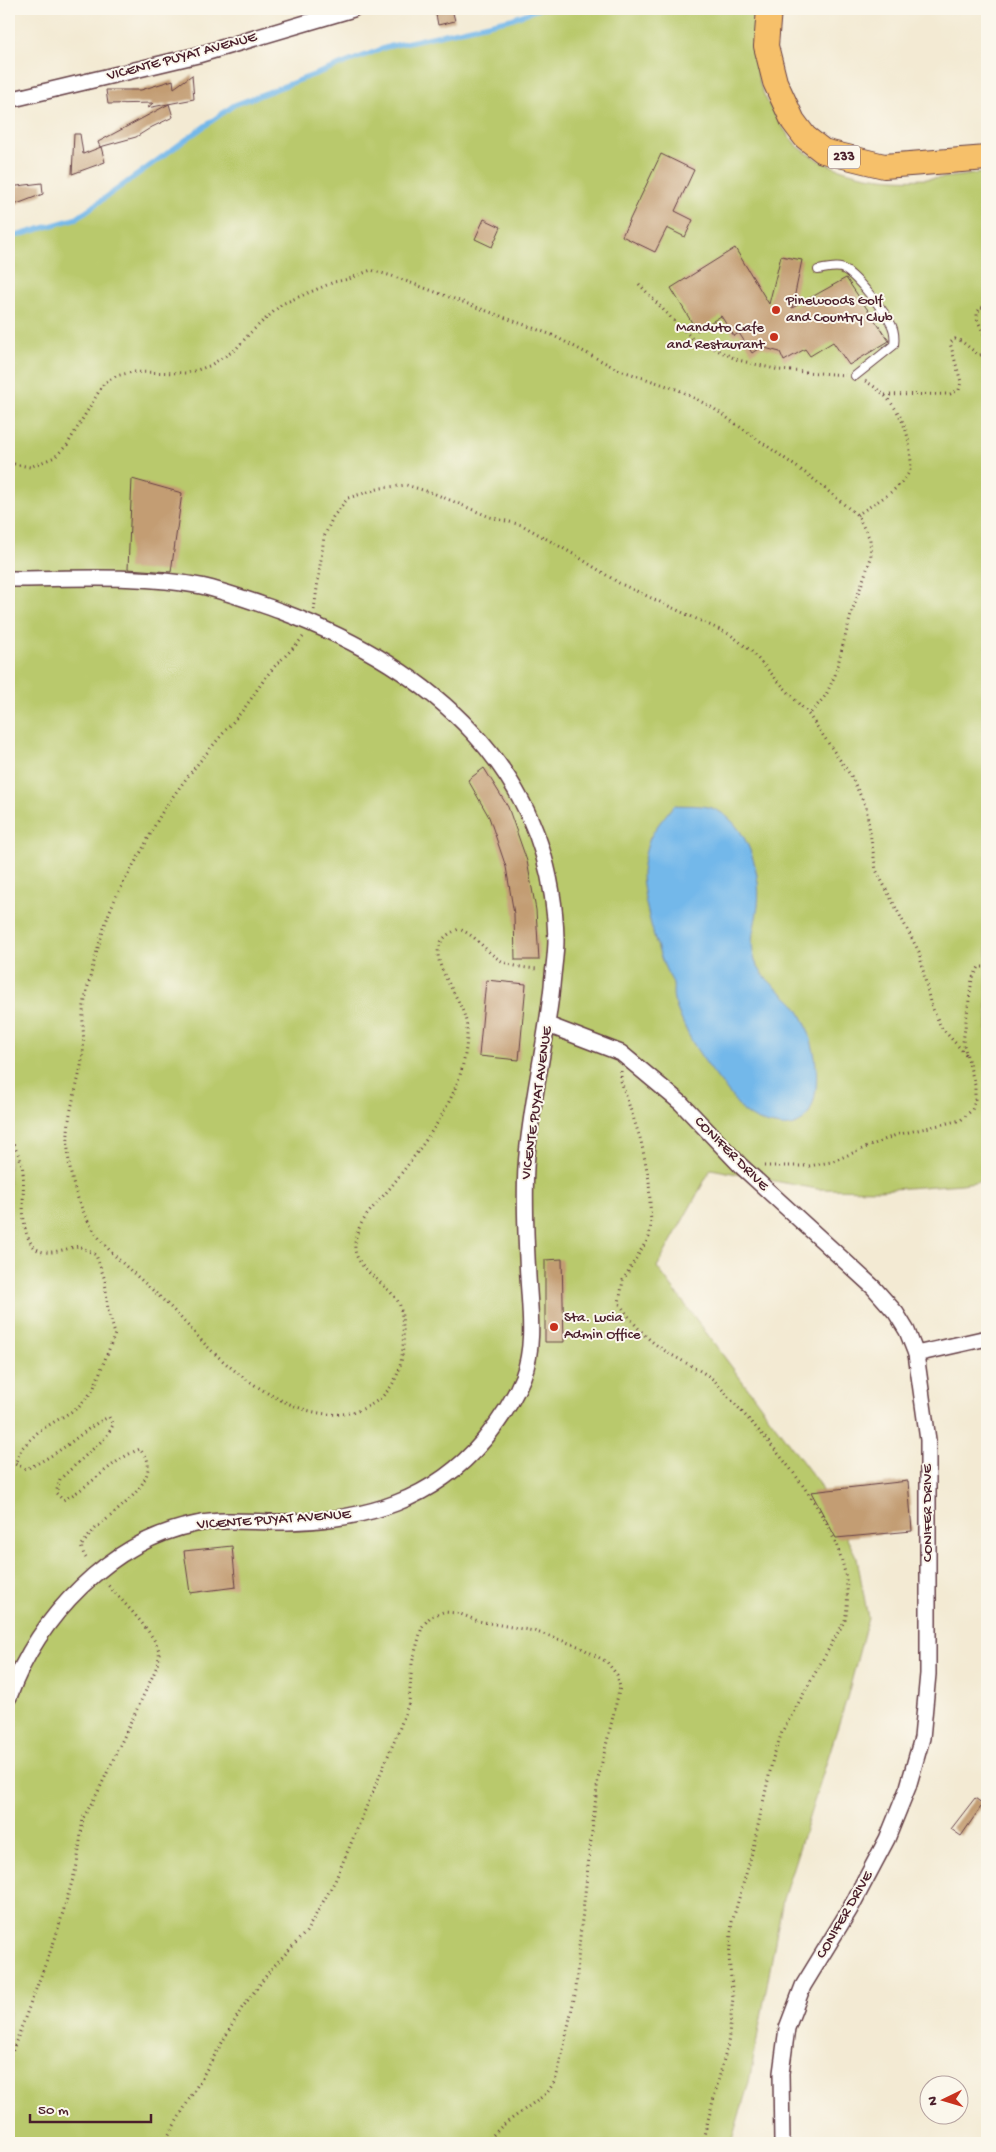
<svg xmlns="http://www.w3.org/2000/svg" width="996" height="2152" font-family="'Gochi Hand',sans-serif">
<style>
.green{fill:#b9c96c;stroke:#82744c}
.water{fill:#73b8ea;stroke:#5e6c8a}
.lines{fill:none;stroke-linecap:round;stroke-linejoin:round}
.stream{stroke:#73b8ea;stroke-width:5}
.building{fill:#c39d73}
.service-casing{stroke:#633d44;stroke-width:10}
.minor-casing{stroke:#633d44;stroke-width:18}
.primary-casing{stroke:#633d44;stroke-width:26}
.path{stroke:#633d44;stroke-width:3;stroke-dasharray:1 4;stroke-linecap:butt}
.service{stroke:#fff;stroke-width:8}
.minor{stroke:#fff;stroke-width:15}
.primary{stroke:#f6c06b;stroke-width:24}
.poi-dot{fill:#c8321e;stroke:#fbf7ec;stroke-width:2}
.labels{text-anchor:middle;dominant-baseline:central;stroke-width:4;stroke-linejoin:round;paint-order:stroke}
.shield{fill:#fbf7ec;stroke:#7f6065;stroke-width:1}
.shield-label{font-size:14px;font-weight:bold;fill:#4a1f2b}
.street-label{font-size:15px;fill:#4a1f2b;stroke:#fbf7ec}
.poi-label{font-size:15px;fill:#4a1f2b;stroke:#fbf7ec;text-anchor:start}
</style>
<rect width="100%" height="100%" fill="#fbf7ec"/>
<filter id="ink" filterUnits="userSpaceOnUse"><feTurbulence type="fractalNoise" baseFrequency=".02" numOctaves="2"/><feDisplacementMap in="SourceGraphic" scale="10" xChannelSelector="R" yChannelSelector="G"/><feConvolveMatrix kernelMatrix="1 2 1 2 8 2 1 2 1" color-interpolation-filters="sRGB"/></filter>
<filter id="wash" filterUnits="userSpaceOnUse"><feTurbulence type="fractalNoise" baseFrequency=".0096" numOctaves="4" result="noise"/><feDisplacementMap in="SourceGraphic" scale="20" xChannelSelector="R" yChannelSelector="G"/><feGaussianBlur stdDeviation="1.12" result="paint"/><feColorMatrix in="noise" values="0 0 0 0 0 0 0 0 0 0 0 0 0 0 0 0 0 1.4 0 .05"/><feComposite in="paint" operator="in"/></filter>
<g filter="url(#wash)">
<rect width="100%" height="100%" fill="#f3ead3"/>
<!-- green -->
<path class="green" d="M539,9H758C756,31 754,59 759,81C762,93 769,104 775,115C782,126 790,140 800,148C852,188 927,182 987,172V1180L962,1184L879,1190L817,1189L711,1169L657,1267L817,1481L857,1558L868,1618L847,1698L783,1899L749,2082L731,2143H9V238L77,218L234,105L387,47L511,19Z"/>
<!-- water -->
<path class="water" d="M674,805C686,806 703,804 714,809C747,822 762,873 758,905C756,925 748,940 755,960C761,979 781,990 794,1004C802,1014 808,1028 811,1040C818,1064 820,1093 808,1115C803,1123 790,1128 781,1126C768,1124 757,1122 747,1114C741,1110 736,1102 731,1096C716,1076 699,1056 688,1034C683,1023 677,1011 674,1000C671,987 677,988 668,974C657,953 642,896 642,873C643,862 646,848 650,838C656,826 666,815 674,805Z"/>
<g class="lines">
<!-- stream -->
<polyline class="stream" points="9,238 77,218 234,105 387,47 511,19 539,9"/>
</g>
<g id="blocks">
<!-- building -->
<g class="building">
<polygon points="435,9 452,9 455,21 438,25"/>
<polygon points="192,75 194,99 147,108 153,103 108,104 106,90 141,90 173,80 174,88"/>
<polygon points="169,104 173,117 152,127 136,137 100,147 98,142"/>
<polygon points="74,134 80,134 83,154 101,147 105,162 72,174"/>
<polygon points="661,154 694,170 675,211 693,220 685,237 667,228 655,252 622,236"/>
<polygon points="42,183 43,194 9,207 9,187"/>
<polygon points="484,219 501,227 492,247 475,239"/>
<polygon points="735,248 769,304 781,256 802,260 792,308 846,278 889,341 849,365 833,342 810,356 805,349 784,361 780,352 761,347 752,353 739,333 734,336 721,316 697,331 671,288"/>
<polygon points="132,479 182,493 171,572 128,569"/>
<polygon points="484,768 508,807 527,861 536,910 539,960 515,960 514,914 506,867 489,817 468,780"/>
<polygon points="486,980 526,984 519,1060 479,1056"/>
<polygon points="562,1259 564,1342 545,1342 545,1260"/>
<polygon points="908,1481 912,1531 836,1538 811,1492"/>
<polygon points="232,1546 236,1587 190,1593 184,1551"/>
<polygon points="975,1798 983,1804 961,1836 951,1829"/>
</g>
</g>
</g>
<g filter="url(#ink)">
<use href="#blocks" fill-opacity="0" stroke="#633d44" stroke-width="1"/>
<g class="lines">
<!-- service casing -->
<g class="service-casing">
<path id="service" d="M818,270C825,269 834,266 841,268C854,272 886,313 892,326C895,333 895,338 894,345L855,376"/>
</g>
<!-- minor casing -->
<g class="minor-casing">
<g id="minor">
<polyline points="9,100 198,55 353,9"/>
<path d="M9,579C72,579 138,574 201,586C228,592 254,602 280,611C428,666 553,769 556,940C556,955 553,971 552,986C546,1046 530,1106 526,1167C524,1204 526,1241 528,1277C530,1310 535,1346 523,1377C514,1399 499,1422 484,1440C433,1501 365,1520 288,1522C257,1523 227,1518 196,1524C110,1541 38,1617 9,1697"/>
<polyline points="548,1025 621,1053 681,1103 741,1166 873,1287 896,1313 907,1331 916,1354 928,1440 928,1674 922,1738 908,1787 887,1839 850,1909 803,1986 787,2028 781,2073 782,2143"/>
<polyline points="916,1354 987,1338"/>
</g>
</g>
<!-- primary casing -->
<g class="primary-casing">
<polyline id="primary" points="769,9 766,46 775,82 793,121 805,137 823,151 884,166 987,158"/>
</g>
<!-- path -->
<g class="path">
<polyline points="639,284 672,319 692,338 738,360 779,370 845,375"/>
<polyline points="987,309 981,307 977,313 977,319 987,341"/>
<polyline points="885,395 950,394 959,390 961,382 950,343 955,339 961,341 979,355 987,354"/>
<polyline points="9,463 30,467 55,457 67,445 104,383 116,376 132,372 188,373 209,366 235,350 250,333 282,304 334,282 349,279 371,270 392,276 552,335 617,369 679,390 713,408 811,477 857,515 870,539 871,558 852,611 835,675 826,695 809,715"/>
<path d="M857,515C874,503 897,492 908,474C912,468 911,459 910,452C908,422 891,395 865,381"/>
<polyline points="314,610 324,537 333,517 348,498 381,488 406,485 433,493 490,517 522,525 575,555 619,583 731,635 750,650 809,715 851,776 866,807 876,870 919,952 930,1002 941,1027 966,1055"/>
<path d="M303,637C295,647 285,656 276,665C261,681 252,700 238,716C214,744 190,772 169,802C158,817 151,834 142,850C130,871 118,891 109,913C99,942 90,974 84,1005C81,1020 85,1036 83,1052C81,1073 74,1093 70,1114C64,1151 70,1187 88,1221C106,1254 137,1274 163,1300C177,1313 189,1327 201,1340C236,1377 307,1430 360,1410C398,1395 405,1363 403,1326C402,1318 402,1311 399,1303C389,1285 357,1270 355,1249C353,1222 380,1202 394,1183C429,1137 468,1089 467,1029C466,993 408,949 459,929C479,937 483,950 500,960C512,967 526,968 539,969"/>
<path d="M621,1071V1081L641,1141L649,1180L651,1224L649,1237L623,1280L619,1303C628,1316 637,1328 649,1339C668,1356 694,1365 714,1380C766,1441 864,1533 845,1620L782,1732L773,1758L751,1857L732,1922L729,1958L733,1998L728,2044L702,2143"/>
<path d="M9,1136C13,1145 20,1155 22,1165C27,1187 15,1235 38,1250C48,1256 68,1248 79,1246L96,1255L105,1280L108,1310L115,1334L93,1390L79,1407L39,1431L21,1449L15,1464L26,1469C44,1461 63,1449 79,1436C90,1428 97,1422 109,1417L113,1425L106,1437L60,1479L56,1493L63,1500C91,1487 111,1460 140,1449C142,1452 145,1456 147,1459C156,1484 112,1514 96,1528C91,1533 86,1540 81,1546L84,1555L88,1561"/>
<polyline points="764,1166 809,1166 831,1162 896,1135 961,1120 972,1110 975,1101 975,1085 963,1042 972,979 979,967 987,967"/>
<path d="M9,2060L55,1939L77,1865L83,1818L98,1792L155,1671C157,1665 160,1658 159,1652C157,1635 119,1598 106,1583"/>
<polyline points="164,2143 242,2008 272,1968 306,1932 335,1881 399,1730 409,1702 412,1663 422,1627 431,1616 443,1612 458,1613 478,1621 534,1631 578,1646 607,1662 617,1675 620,1687 598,1779 579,1946 576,1990 559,2068 555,2081 547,2093 502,2126 485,2143"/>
</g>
<!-- service -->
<use href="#service" class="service"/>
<!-- minor -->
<use href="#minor" class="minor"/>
<!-- primary -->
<use href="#primary" class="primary"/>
</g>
</g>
<!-- markers -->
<g class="poi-dot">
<circle cx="776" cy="310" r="5"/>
<circle cx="774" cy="337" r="5"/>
<circle cx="554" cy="1327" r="5"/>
</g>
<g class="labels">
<!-- shield labels -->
<rect class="shield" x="828" y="145.5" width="32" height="23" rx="4"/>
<g class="shield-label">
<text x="844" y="157">233</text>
</g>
<!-- street labels -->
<g class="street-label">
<text transform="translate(182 57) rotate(-15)">VICENTE PUYAT AVENUE</text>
<text transform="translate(537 1103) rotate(-82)">VICENTE PUYAT AVENUE</text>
<text transform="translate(731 1154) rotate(45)">CONIFER DRIVE</text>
<text transform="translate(928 1513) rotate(-90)">CONIFER DRIVE</text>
<text transform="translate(274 1520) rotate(-4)">VICENTE PUYAT AVENUE</text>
<text transform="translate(845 1915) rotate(-60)">CONIFER DRIVE</text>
</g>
<!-- poi labels -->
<g class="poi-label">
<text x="786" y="301">Pinewoods Golf<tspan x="786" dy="17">and Country Club</tspan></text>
<text x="764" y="328" text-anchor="end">Manduto Cafe<tspan x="764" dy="17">and Restaurant</tspan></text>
<text x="564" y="1318">Sta. Lucia<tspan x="564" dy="17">Admin Office</tspan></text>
</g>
</g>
<!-- margin -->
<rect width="996" height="2152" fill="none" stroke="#fbf7ec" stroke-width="30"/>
<!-- north arrow -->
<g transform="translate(944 2100) rotate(265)"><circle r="24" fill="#fbf7ec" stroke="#b4a19f"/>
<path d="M0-4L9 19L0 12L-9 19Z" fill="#c8321e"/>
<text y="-8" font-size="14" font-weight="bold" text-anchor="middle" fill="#4a1f2b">N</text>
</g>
<!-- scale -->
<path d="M30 2114v8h121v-8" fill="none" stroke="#4a1f2b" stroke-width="2.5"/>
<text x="38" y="2114" font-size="15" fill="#4a1f2b" stroke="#fbf7ec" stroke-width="4" paint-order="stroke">50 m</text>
</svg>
